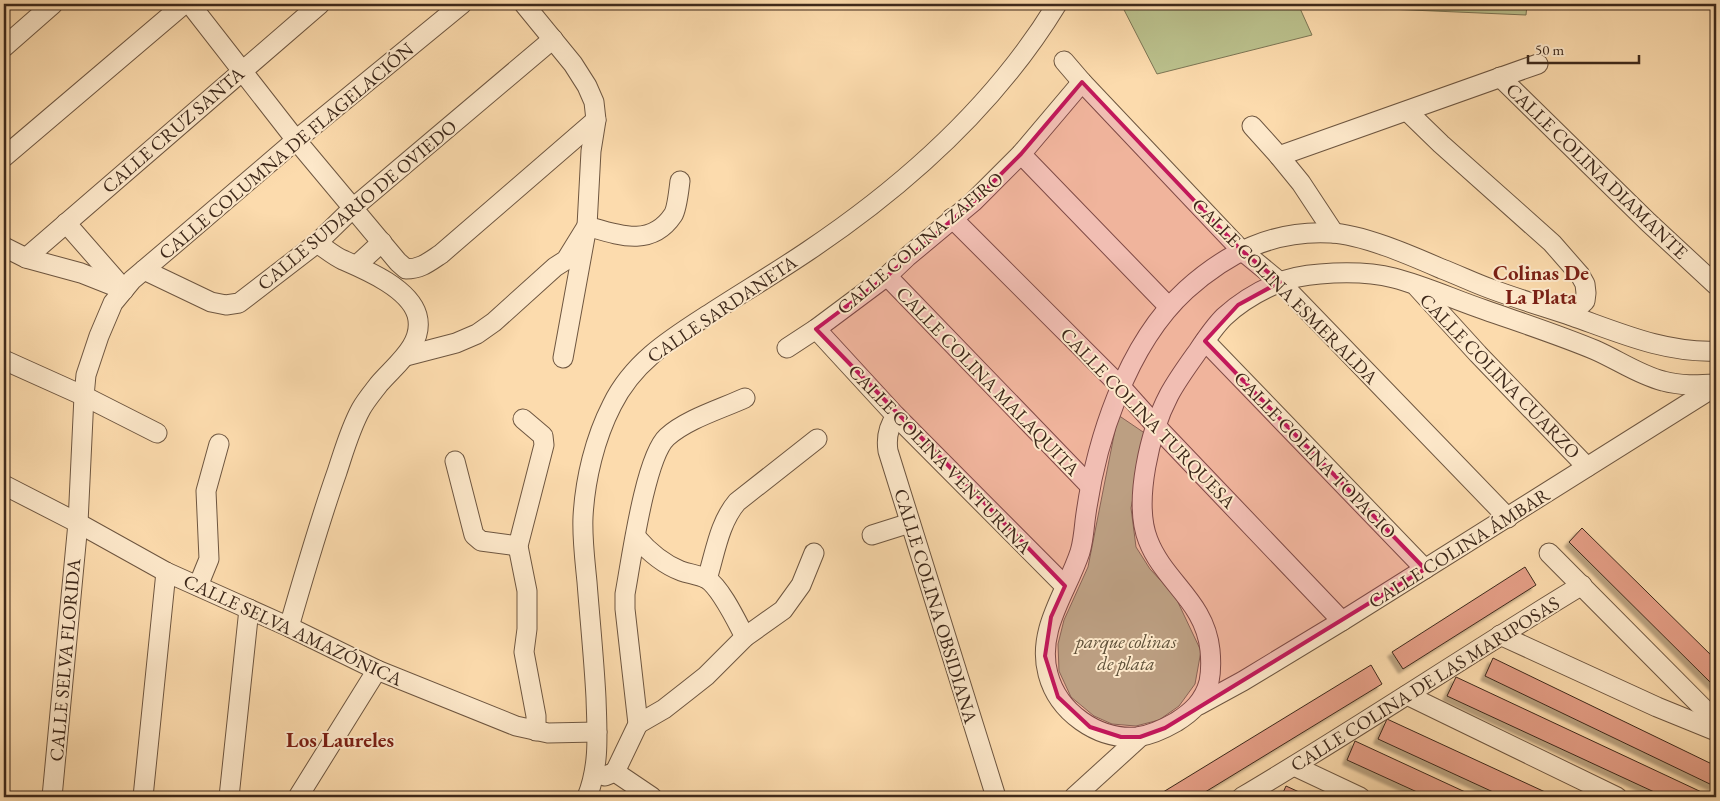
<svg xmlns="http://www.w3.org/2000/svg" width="1720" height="801" font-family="'EB Garamond',serif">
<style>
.green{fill:#bbc18d;stroke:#7c7554}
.building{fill:#e59e86;stroke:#3e291b;filter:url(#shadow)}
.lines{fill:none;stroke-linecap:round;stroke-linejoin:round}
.minor-casing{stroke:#6e5640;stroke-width:21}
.minor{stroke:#fde8ca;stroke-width:19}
.marked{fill:#c2185b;fill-opacity:0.2;stroke:#c2185b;stroke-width:4;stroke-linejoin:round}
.labels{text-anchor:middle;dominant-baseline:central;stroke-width:4;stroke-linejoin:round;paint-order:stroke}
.street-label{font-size:19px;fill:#3e291b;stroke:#fde8ca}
.park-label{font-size:19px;font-style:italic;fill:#5d4f38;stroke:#fde8ca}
.quarter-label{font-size:21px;font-weight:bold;fill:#7a1f14;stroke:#fde8ca}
</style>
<defs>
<filter id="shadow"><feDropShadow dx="-4.5" dy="4.5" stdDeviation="1" flood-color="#0004"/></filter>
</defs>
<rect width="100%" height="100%" fill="#fcdbad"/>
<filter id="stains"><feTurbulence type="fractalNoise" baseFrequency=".004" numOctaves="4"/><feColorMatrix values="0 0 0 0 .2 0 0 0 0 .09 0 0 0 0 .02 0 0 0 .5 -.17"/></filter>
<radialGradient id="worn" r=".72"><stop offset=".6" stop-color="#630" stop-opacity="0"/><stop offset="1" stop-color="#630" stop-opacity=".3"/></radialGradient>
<!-- green -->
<g class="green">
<polygon points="1121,4 1298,4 1312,35 1157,74"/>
<polygon points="1342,4 1527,4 1526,15 1342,7"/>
<polygon points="1118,415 1146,434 1131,508 1136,547 1150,569 1175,596 1201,651 1195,684 1179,706 1159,720 1136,726 1112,724 1094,716 1071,697 1059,671 1058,644 1064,620 1088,567"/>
</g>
<!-- building -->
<g class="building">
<polygon points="1582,528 1716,660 1716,688 1569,542"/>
<polygon points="1525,567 1536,585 1403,669 1392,652"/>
<polygon points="1493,658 1716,766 1716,781 1714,786 1485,676"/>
<polygon points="1371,665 1382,684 1197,797 1155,797"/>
<polygon points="1456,677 1710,796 1709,797 1665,797 1447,696"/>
<polygon points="1387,719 1556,797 1504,797 1378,739"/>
<polygon points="1355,741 1476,797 1428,797 1347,760"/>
<polygon points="1286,786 1310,797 1281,797"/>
</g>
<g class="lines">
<!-- minor casing -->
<g class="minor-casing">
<g id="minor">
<path d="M190,4L296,140L398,262L406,269C421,269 429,262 441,254L596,120"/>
<polyline points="524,4 573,64 587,86 594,102 596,120 591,151 587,226 563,358"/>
<polyline points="4,47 53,4"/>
<polyline points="1064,61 1082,82 1241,250 1280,282 1508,518"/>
<polyline points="1500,77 1648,222 1716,285"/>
<polyline points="1407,111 1441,144 1552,243 1580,275 1585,284 1586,293 1585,301 1570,315"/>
<polyline points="1252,126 1279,156 1301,183 1334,233"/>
<polyline points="1021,154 1168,306"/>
<polyline points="1279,156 1538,64"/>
<polyline points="4,157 184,4"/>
<polyline points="952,218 1122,388 1156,426 1342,621"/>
<polyline points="66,223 122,287"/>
<polyline points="4,247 26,258 81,273 124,290"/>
<polyline points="26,258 320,4"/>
<polyline points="357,265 382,242"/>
<polyline points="144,270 211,302 226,305 239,303 317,243 353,208 553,39"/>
<polyline points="887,276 1090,486"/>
<polyline points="1417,287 1478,354 1587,467"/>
<polyline points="816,329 896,416 1065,586"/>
<polyline points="1205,341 1425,569"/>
<polyline points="787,348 816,329 887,276 907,257 973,202 1021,154 1082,82"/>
<path d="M1716,351C1665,353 1620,333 1572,316C1545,307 1518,299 1491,289C1474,283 1458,275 1442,269C1412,256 1362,234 1330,233C1273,230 1227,253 1186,290C1126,345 1095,443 1085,521C1084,531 1083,542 1080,552C1067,592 1036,630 1048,674C1058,712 1097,740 1137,737C1151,735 1164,729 1176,722C1192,712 1204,701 1209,682C1211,672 1211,660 1210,650C1205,601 1164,582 1148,540C1133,502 1150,431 1169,395C1177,380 1188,365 1198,351C1206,339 1214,327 1224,317C1239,303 1259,291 1278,283C1292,277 1306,275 1320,274C1344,272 1370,272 1394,278C1425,286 1455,300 1485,310C1522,323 1559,335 1595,350C1618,360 1639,375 1663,381C1681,386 1698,385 1716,384"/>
<path d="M406,356L456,343L477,334L494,322L555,267L566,260L587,226C618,235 651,248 673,215C677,209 679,189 680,181"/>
<polyline points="4,360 84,396 157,433"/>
<path d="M896,416C888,427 886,438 888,451L996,797"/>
<polyline points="523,419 543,436 544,445 518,546 527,591 527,629 524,652 536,716 536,731"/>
<polyline points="455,461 474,535 481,541 518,546"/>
<polyline points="4,485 78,523 166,572 289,627 377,670 516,726 548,733 597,732"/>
<polyline points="872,535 910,523"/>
<path d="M636,537C648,551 663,564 681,571C690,574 699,575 707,579C721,588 737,622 745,637"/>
<polyline points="1549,553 1716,721"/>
<path d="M707,579C715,554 719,523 737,502L817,439"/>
<polyline points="198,586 209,559 206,491 219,444"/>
<path d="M289,627C304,575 319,523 337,472C344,451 350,429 361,409C366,400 373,392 379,384C395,365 425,344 417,315C409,288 366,270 343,260C334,256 326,249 317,243"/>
<polyline points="1500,635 1657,707 1716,731"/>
<polyline points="1407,695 1617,797"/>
<polyline points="1199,705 1243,681 1342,621 1716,386"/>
<polyline points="638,724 664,709 687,691 706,676 745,637 783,610 801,585 814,553"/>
<polyline points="1294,766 1360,797"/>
<path d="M615,772L638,724L625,609V594C631,562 645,457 667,437C687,419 721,409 745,398"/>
<polyline points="605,776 615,772 652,797"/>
<polyline points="52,797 78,523 84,396 86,375 99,336 113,303 132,280 178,241 296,140 462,4"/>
<polyline points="143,797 166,572"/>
<polyline points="229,797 249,609"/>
<polyline points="298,797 377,670"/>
<path d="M587,797C600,765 597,732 596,698C594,659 590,621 587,582C585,561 582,538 583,517C585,479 595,438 612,405C634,360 674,337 714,311C745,291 777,272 808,251C905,186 996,104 1057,4"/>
<polyline points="1074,797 1140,737"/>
<path d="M1242,797C1357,729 1468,654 1582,585"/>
</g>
</g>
<!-- minor -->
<use href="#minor" class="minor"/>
</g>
<!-- marked area -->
<path class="marked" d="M1082,82L1241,250L1280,282L1238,305L1205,341L1425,569L1165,728L1140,737H1121L1090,727L1058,697L1045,656L1051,617L1065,586L816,329L887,276L973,202L1021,154Z"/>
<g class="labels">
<!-- street labels -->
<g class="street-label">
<text transform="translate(173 130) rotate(-41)">CALLE CRUZ SANTA</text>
<text transform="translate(286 151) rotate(-40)">CALLE COLUMNA DE FLAGELACIÓN</text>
<text transform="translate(1597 171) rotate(44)">CALLE COLINA DIAMANTE</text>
<text transform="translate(357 205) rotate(-40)">CALLE SUDARIO DE OVIEDO</text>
<text transform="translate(920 243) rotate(-40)">CALLE COLINA ZAFIRO</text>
<text transform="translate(1285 291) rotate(45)">CALLE COLINA ESMERALDA</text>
<text transform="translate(722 309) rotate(-34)">CALLE SARDANETA</text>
<text transform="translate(1500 376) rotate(46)">CALLE COLINA CUARZO</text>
<text transform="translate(988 381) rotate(46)">CALLE COLINA MALAQUITA</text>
<text transform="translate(1148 418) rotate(46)">CALLE COLINA TURQUESA</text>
<text transform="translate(1315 455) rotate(46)">CALLE COLINA TOPACIO</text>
<text transform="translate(940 459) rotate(46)">CALLE COLINA VENTURINA</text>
<text transform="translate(1459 548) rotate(-32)">CALLE COLINA ÁMBAR</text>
<text transform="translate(936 606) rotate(73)">CALLE COLINA OBSIDIANA</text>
<text transform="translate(293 630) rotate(25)">CALLE SELVA AMAZÓNICA</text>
<text transform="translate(65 660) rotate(-85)">CALLE SELVA FLORIDA</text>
<text transform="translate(1425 684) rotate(-32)">CALLE COLINA DE LAS MARIPOSAS</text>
</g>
<!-- park labels -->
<g class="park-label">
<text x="1126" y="641">parque colinas<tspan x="1126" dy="22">de plata</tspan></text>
</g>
<!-- quarter labels -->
<g class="quarter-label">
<text x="1541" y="272">Colinas De<tspan x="1541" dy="24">La Plata</tspan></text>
<text x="340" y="739">Los Laureles</text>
</g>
</g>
<!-- margin -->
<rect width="1720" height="801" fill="none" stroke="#fcdbad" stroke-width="20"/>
<rect x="5" y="5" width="1710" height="791" fill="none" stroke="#3e291b" stroke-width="2.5"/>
<rect x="10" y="10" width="1700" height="781" fill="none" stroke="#3e291b"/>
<!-- scale -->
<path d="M1528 55v8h111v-8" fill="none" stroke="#3e291b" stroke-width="2.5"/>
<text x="1535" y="55" font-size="15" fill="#3e291b" stroke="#fde8ca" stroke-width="4" paint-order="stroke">50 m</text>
<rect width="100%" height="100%" filter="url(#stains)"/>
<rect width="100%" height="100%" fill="url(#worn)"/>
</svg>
